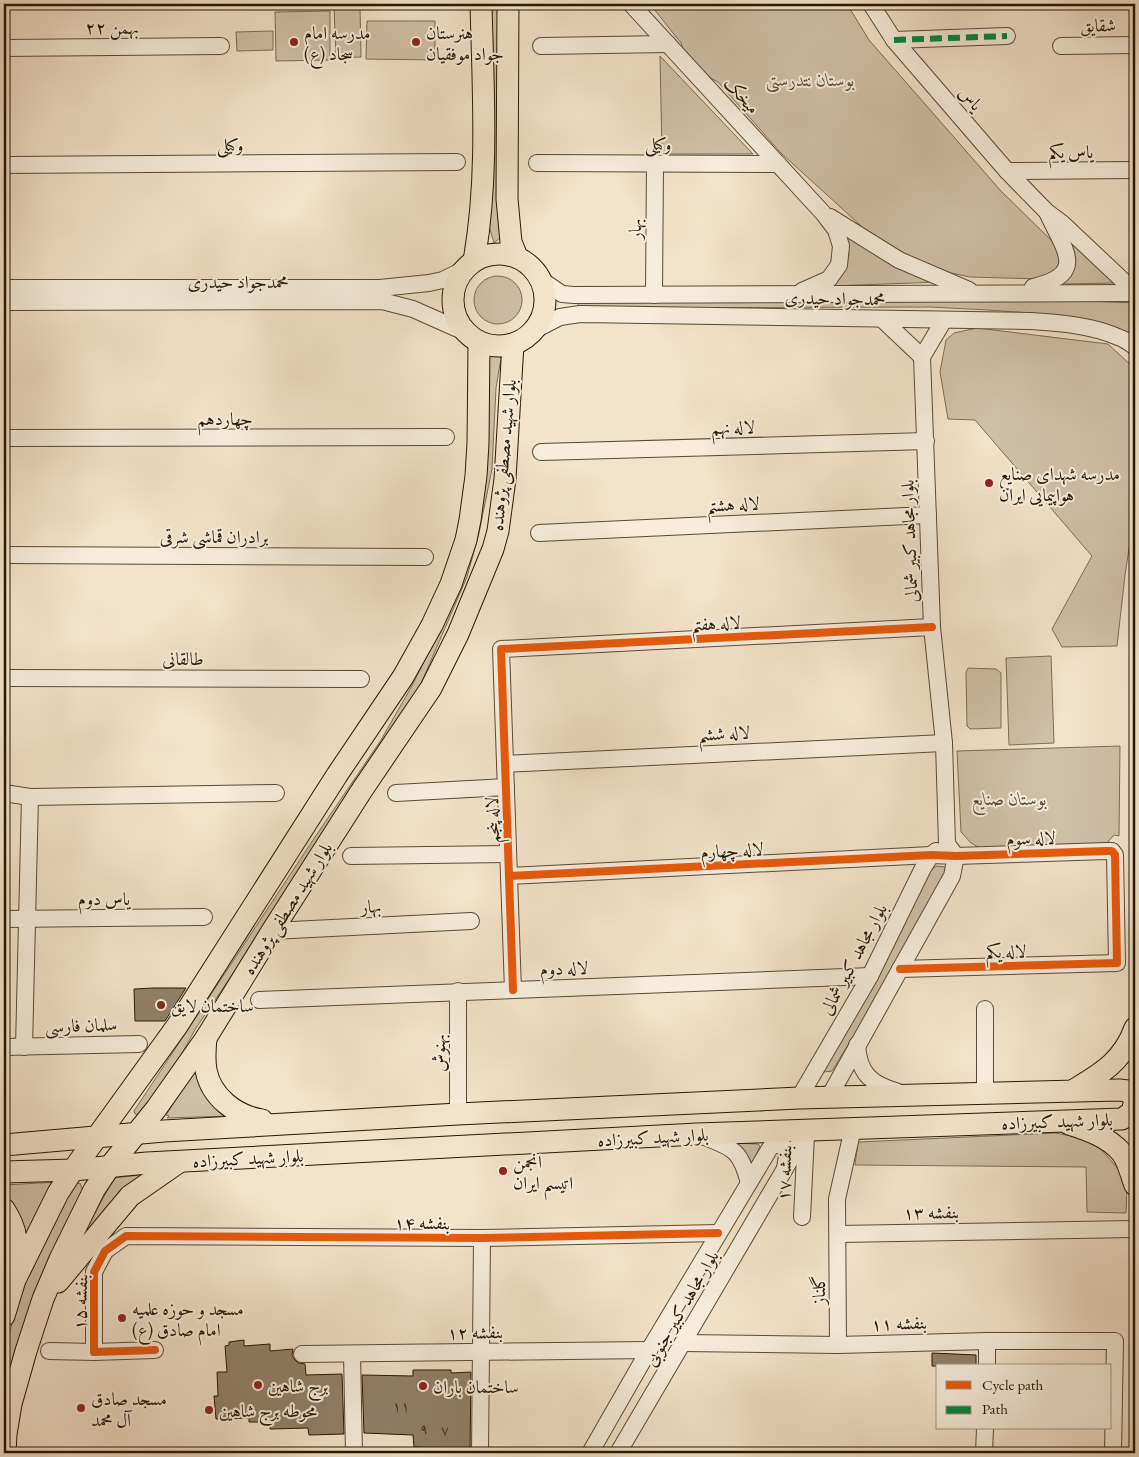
<svg xmlns="http://www.w3.org/2000/svg" width="1139" height="1457" font-family="'EB Garamond',Amiri,serif">
<style>
.green{fill:#d0c0a8;stroke:#7c6c56}
.building{fill:#91816b;stroke:#271704}
.lines{fill:none;stroke-linecap:round;stroke-linejoin:round}
.minor-casing{stroke:#5a4a36;stroke-width:18}
.major-casing{stroke:#271704;stroke-width:23}
.minor{stroke:#f7eddd;stroke-width:16}
.major{stroke:#f3e3ca;stroke-width:21}
.quiet{stroke:#00873e;stroke-width:6;stroke-dasharray:12 6;stroke-linecap:butt}
.cycleway-casing{stroke:#f7eddd;stroke-width:11}
.cycleway{stroke:#e8590c;stroke-width:8}
.poi-dot{fill:#8f2418;stroke:#f7eddd;stroke-width:2}
.labels{text-anchor:middle;dominant-baseline:central;stroke-width:4;stroke-linejoin:round;paint-order:stroke}
.number-label{font-size:15px;fill:#42321e}
.street-label{font-size:18px;fill:#271704;stroke:#f7eddd}
.poi-label{font-size:18px;fill:#271704;stroke:#f7eddd;text-anchor:start}
.park-label{font-size:18px;font-style:italic;fill:#5a4a35;stroke:#f7eddd}
</style>
<rect width="100%" height="100%" fill="#f3e3ca"/>
<filter id="stains"><feTurbulence type="fractalNoise" baseFrequency=".004" numOctaves="4"/><feColorMatrix values="0 0 0 0 .2 0 0 0 0 .09 0 0 0 0 .02 0 0 0 .5 -.17"/></filter>
<radialGradient id="worn" r=".72"><stop offset=".6" stop-color="#630" stop-opacity="0"/><stop offset="1" stop-color="#630" stop-opacity=".3"/></radialGradient>
<!-- green -->
<g class="green">
<polygon points="488,4 500,4 500,238 494,243 489,226"/>
<polygon points="650,4 847,4 869,40 1001,191 1055,244 1060,251 1060,266 1040,279 970,277 941,271 907,257 870,234 782,154 718,82 698,71 684,52 681,43"/>
<polygon points="360,6 361,57 336,58 334,7"/>
<polygon points="330,11 330,60 276,61 275,12"/>
<polygon points="367,21 435,21 435,60 366,59"/>
<polygon points="273,31 273,50 237,51 236,32"/>
<polygon points="660,56 753,154 662,154"/>
<path d="M840,227L940,282L830,286C849,262 856,257 840,227Z"/>
<polygon points="1062,229 1115,283 1061,284"/>
<circle cx="498" cy="300" r="24"/>
<polygon points="578,299 1063,300 1135,303 1135,342 1045,314 988,310 930,307 578,308"/>
<polygon points="977,328 1108,344 1132,366 1135,365 1135,509 1125,575 1117,646 1062,647 1052,629 1092,556 975,420 948,419 940,372 946,340 954,333"/>
<polygon points="492,355 498,355 501,358 496,388 492,469 479,533 467,577 420,686 325,838 196,1028 166,1082 140,1115 135,1114 134,1111 309,846 381,740 413,684 453,603 487,357"/>
<polygon points="1051,656 1054,743 1009,745 1006,658"/>
<polygon points="968,668 996,669 1001,673 1001,728 970,729 967,726 966,672"/>
<polygon points="1120,746 1119,836 1114,835 1107,843 980,848 971,843 961,832 957,751"/>
<polygon points="936,866 946,867 949,870 903,955 832,1071 824,1072 823,1071 930,871"/>
<polygon points="198,1065 230,1116 167,1118 169,1116 166,1115"/>
<polygon points="1055,1133 1084,1138 1101,1149 1119,1170 1127,1187 1126,1213 1087,1212 1086,1167 855,1165 858,1142"/>
<polygon points="731,1143 758,1144 760,1146 754,1160 749,1164"/>
<polygon points="157,1173 63,1272 114,1178"/>
<polygon points="57,1182 26,1244 4,1201 4,1185"/>
<polygon points="80,1183 83,1191 4,1400 4,1352 13,1320 27,1278 54,1218 76,1184"/>
</g>
<!-- building -->
<g class="building">
<polygon points="153,988 186,988 165,1021 135,1021 134,989"/>
<polygon points="244,1340 244,1346 270,1344 270,1351 293,1349 292,1355 294,1359 298,1363 305,1364 306,1375 342,1374 344,1434 309,1435 308,1428 270,1429 270,1424 264,1425 264,1422 249,1422 249,1418 216,1419 214,1396 218,1396 217,1372 227,1372 225,1346 229,1345 229,1342"/>
<polygon points="932,1353 976,1355 976,1366 932,1366"/>
<polygon points="413,1370 451,1370 451,1373 471,1372 470,1453 455,1453 455,1450 436,1451 436,1448 414,1447 413,1435 364,1433 362,1375 413,1376"/>
</g>
<g class="lines">
<!-- minor casing -->
<g class="minor-casing">
<g id="minor">
<polyline points="631,4 823,213 836,230 841,246 839,265 829,279 802,291"/>
<polyline points="871,4 894,40 1007,171 1047,212 1063,224 1135,292"/>
<polyline points="894,40 1007,36"/>
<polyline points="541,46 668,44"/>
<polyline points="1061,46 1135,45"/>
<polyline points="4,48 221,46"/>
<polyline points="537,163 778,164"/>
<polyline points="4,165 457,162"/>
<polyline points="1007,171 1135,170"/>
<polyline points="830,217 899,260 969,290"/>
<polyline points="540,279 562,294 574,295 1135,293"/>
<path d="M1033,287C1088,274 1064,250 1048,214"/>
<polyline points="4,288 380,288 429,283 443,280 465,269"/>
<polyline points="654,295 655,163"/>
<polyline points="4,302 382,301 413,309 467,333"/>
<polyline points="882,319 922,357"/>
<path d="M533,331L560,317L580,314L1030,321C1060,323 1091,325 1118,337C1124,339 1130,343 1135,347"/>
<polyline points="922,357 944,320"/>
<polyline points="4,438 446,437"/>
<polyline points="541,452 926,441"/>
<polyline points="539,533 928,515"/>
<polyline points="4,555 425,557"/>
<polyline points="4,678 361,679"/>
<polyline points="505,764 944,743"/>
<polyline points="4,793 30,797 276,793"/>
<polyline points="396,793 506,787"/>
<polyline points="351,856 508,854"/>
<polyline points="509,876 931,855 956,856 1107,851 1112,851 1115,855 1117,963 900,969"/>
<polyline points="4,919 204,917"/>
<polyline points="272,931 471,921"/>
<polyline points="513,990 501,649 932,627"/>
<polyline points="259,1000 870,976"/>
<path d="M857,1045C859,1074 871,1084 898,1092"/>
<polyline points="4,1047 139,1044"/>
<polyline points="24,1047 30,797"/>
<polyline points="985,1093 985,1009"/>
<polyline points="829,1097 952,876 956,856 947,844 944,743 932,627 922,357"/>
<polyline points="799,1098 870,976 923,868 931,855 936,851"/>
<polyline points="458,1114 458,991"/>
<path d="M702,1136C732,1148 740,1148 749,1183"/>
<polyline points="802,1217 806,1135"/>
<polyline points="838,1234 1133,1229"/>
<polyline points="684,1343 838,1345 987,1341 1115,1341 1113,1453"/>
<polyline points="838,1345 837,1199 853,1128"/>
<polyline points="155,1350 94,1352 94,1272 105,1251 126,1236 482,1238 718,1233"/>
<polyline points="49,1351 94,1352"/>
<polyline points="302,1354 649,1350"/>
<polyline points="352,1354 354,1453"/>
<polyline points="987,1366 987,1341"/>
<polyline points="480,1453 482,1238"/>
<path d="M590,1453L649,1350L770,1148C777,1143 781,1145 788,1150L785,1168"/>
<polyline points="618,1453 793,1155 806,1130"/>
<polyline points="984,1453 985,1428"/>
</g>
</g>
<!-- major casing -->
<g class="major-casing">
<g id="major">
<polyline points="508,4 507,199 511,242 517,257"/>
<circle cx="499" cy="300" r="46"/>
<path d="M474,261C489,176 483,90 481,4"/>
<path d="M206,1038C205,1049 204,1059 206,1070C211,1097 236,1116 262,1120"/>
<path d="M1074,1090C1102,1073 1123,1061 1135,1028"/>
<path d="M1069,1124C1088,1130 1108,1137 1121,1152C1128,1160 1131,1175 1135,1185"/>
<polyline points="4,1145 164,1131 458,1114 799,1098 1119,1090 1128,1091 1135,1100 1132,1112 1122,1119 697,1134 147,1163 73,1170 4,1172"/>
<path d="M4,1209C19,1232 17,1244 15,1270"/>
<polyline points="58,1282 130,1196 179,1162"/>
<polyline points="4,1316 15,1280 58,1193 73,1170 177,1026 337,775 403,677 432,625 451,584 466,540 470,520 476,476 478,443 479,342"/>
<polyline points="5,1453 6,1434 11,1404 26,1351 43,1299 60,1259 94,1190 110,1166 156,1109 206,1038 272,931 362,790 431,688 458,634 493,549 498,531 505,479 513,344"/>
</g>
</g>
<!-- minor -->
<use href="#minor" class="minor"/>
<!-- major -->
<use href="#major" class="major"/>
<!-- quiet -->
<polyline class="quiet" points="894,40 1007,36"/>
<!-- cycleway casing -->
<g class="cycleway-casing">
<g id="cycleway">
<polyline points="509,876 931,855 956,856 1107,851 1112,851 1115,855 1117,963 900,969"/>
<polyline points="513,990 501,649 932,627"/>
<polyline points="155,1350 94,1352 94,1272 105,1251 126,1236 482,1238 718,1233"/>
</g>
</g>
<!-- cycleway -->
<use href="#cycleway" class="cycleway"/>
</g>
<!-- markers -->
<g class="poi-dot">
<circle cx="294" cy="42" r="5"/>
<circle cx="416" cy="42" r="5"/>
<circle cx="989" cy="483" r="5"/>
<circle cx="161" cy="1005" r="5"/>
<circle cx="503" cy="1171" r="5"/>
<circle cx="122" cy="1318" r="5"/>
<circle cx="258" cy="1385" r="5"/>
<circle cx="423" cy="1386" r="5"/>
<circle cx="81" cy="1408" r="5"/>
<circle cx="209" cy="1410" r="5"/>
</g>
<g class="labels">
<!-- number labels -->
<g class="number-label">
<text x="401" y="1405">۱۱</text>
<text x="424" y="1428">۹</text>
<text x="445" y="1429">۷</text>
</g>
<!-- street labels -->
<g class="street-label">
<text transform="translate(1098 25) rotate(-1)">شقایق</text>
<text x="112" y="27">۲۲ بهمن</text>
<text transform="translate(742 95) rotate(47)">میخک</text>
<text transform="translate(971 98) rotate(49)">یاس</text>
<text x="658" y="143">وکیلی</text>
<text x="230" y="144">وکیلی</text>
<text x="1071" y="151">یاس یکم</text>
<text transform="translate(634 229) rotate(-90)">بهار</text>
<text x="238" y="281">محمدجواد حیدری</text>
<text transform="translate(835 298) rotate(1)">محمدجواد حیدری</text>
<text x="225" y="418">چهاردهم</text>
<text transform="translate(733 427) rotate(-2)">لاله نهم</text>
<text transform="translate(503 455) rotate(-85)">بلوار شهید مصطفی پژوهنده</text>
<text transform="translate(733 504) rotate(-3)">لاله هشتم</text>
<text x="214" y="536">برادران قماشی شرقی</text>
<text transform="translate(909 541) rotate(-92)">بلوار مجاهد کبیر شمالی</text>
<text transform="translate(716 623) rotate(-3)">لاله هفتم</text>
<text x="183" y="658">طالقانی</text>
<text transform="translate(724 733) rotate(-3)">لاله ششم</text>
<text transform="translate(492 820) rotate(-92)">لاله پنجم</text>
<text transform="translate(1031 838) rotate(-2)">لاله سوم</text>
<text transform="translate(732 850) rotate(-3)">لاله چهارم</text>
<text x="104" y="898">یاس دوم</text>
<text transform="translate(371 906) rotate(-3)">بهار</text>
<text transform="translate(287 908) rotate(-58)">بلوار شهید مصطفی پژوهنده</text>
<text transform="translate(1006 951) rotate(-1)">لاله یکم</text>
<text transform="translate(853 959) rotate(-62)">بلوار مجاهد کبیر شمالی</text>
<text transform="translate(564 968) rotate(-2)">لاله دوم</text>
<text transform="translate(81 1025) rotate(-2)">سلمان فارسی</text>
<text transform="translate(438 1053) rotate(-90)">بهنوش</text>
<text transform="translate(1057 1121) rotate(-2)">بلوار شهید کبیرزاده</text>
<text transform="translate(653 1137) rotate(-3)">بلوار شهید کبیرزاده</text>
<text transform="translate(248 1158) rotate(-3)">بلوار شهید کبیرزاده</text>
<text transform="translate(784 1173) rotate(-88)">بنفشه ۱۷</text>
<text transform="translate(931 1212) rotate(-1)">بنفشه ۱۳</text>
<text x="422" y="1222">بنفشه ۱۴</text>
<text transform="translate(818 1290) rotate(-90)">گلناز</text>
<text transform="translate(80 1302) rotate(-88)">بنفشه ۱۵</text>
<text transform="translate(681 1308) rotate(-60)">بلوار مجاهد کبیر جنوبی</text>
<text transform="translate(899 1323) rotate(-2)">بنفشه ۱۱</text>
<text transform="translate(475 1332) rotate(-1)">بنفشه ۱۲</text>
</g>
<!-- poi labels -->
<g class="poi-label">
<text x="304" y="32">مدرسه امام<tspan x="304" dy="21">سجاد (ع)</tspan></text>
<text x="426" y="32">هنرستان<tspan x="426" dy="21">جواد موفقیان</tspan></text>
<text x="999" y="473">مدرسه شهدای صنایع<tspan x="999" dy="21">هواپیمایی ایران</tspan></text>
<text x="171" y="1005">ساختمان لایق</text>
<text x="513" y="1161">انجمن<tspan x="513" dy="21">اتیسم ایران</tspan></text>
<text x="132" y="1308">مسجد و حوزه علمیه<tspan x="132" dy="21">امام صادق (ع)</tspan></text>
<text x="268" y="1385">برج شاهین</text>
<text x="433" y="1386">ساختمان باران</text>
<text x="91" y="1398">مسجد صادق<tspan x="91" dy="21">آل محمد</tspan></text>
<text x="219" y="1410">محوطه برج شاهین</text>
</g>
<!-- park labels -->
<g class="park-label">
<text x="810" y="79">بوستان نتدرستی</text>
<text x="1009" y="798">بوستان صنایع</text>
</g>
</g>
<!-- margin -->
<rect width="1139" height="1457" fill="none" stroke="#f3e3ca" stroke-width="20"/>
<rect x="5" y="5" width="1129" height="1447" fill="none" stroke="#271704" stroke-width="2.5"/>
<rect x="10" y="10" width="1119" height="1437" fill="none" stroke="#271704"/>
<!-- legend -->
<rect x="936" y="1364" width="175" height="65" fill="#f7eddd" stroke="#a49786"/>
<rect x="946" y="1381" width="25" height="8" fill="#e8590c" stroke="#a49786"/>
<text x="982" y="1390" font-size="15" fill="#271704">Cycle path</text>
<rect x="946" y="1406" width="25" height="8" fill="#00873e" stroke="#a49786"/>
<text x="982" y="1414" font-size="15" fill="#271704">Path</text>
<rect width="100%" height="100%" filter="url(#stains)"/>
<rect width="100%" height="100%" fill="url(#worn)"/>
</svg>
